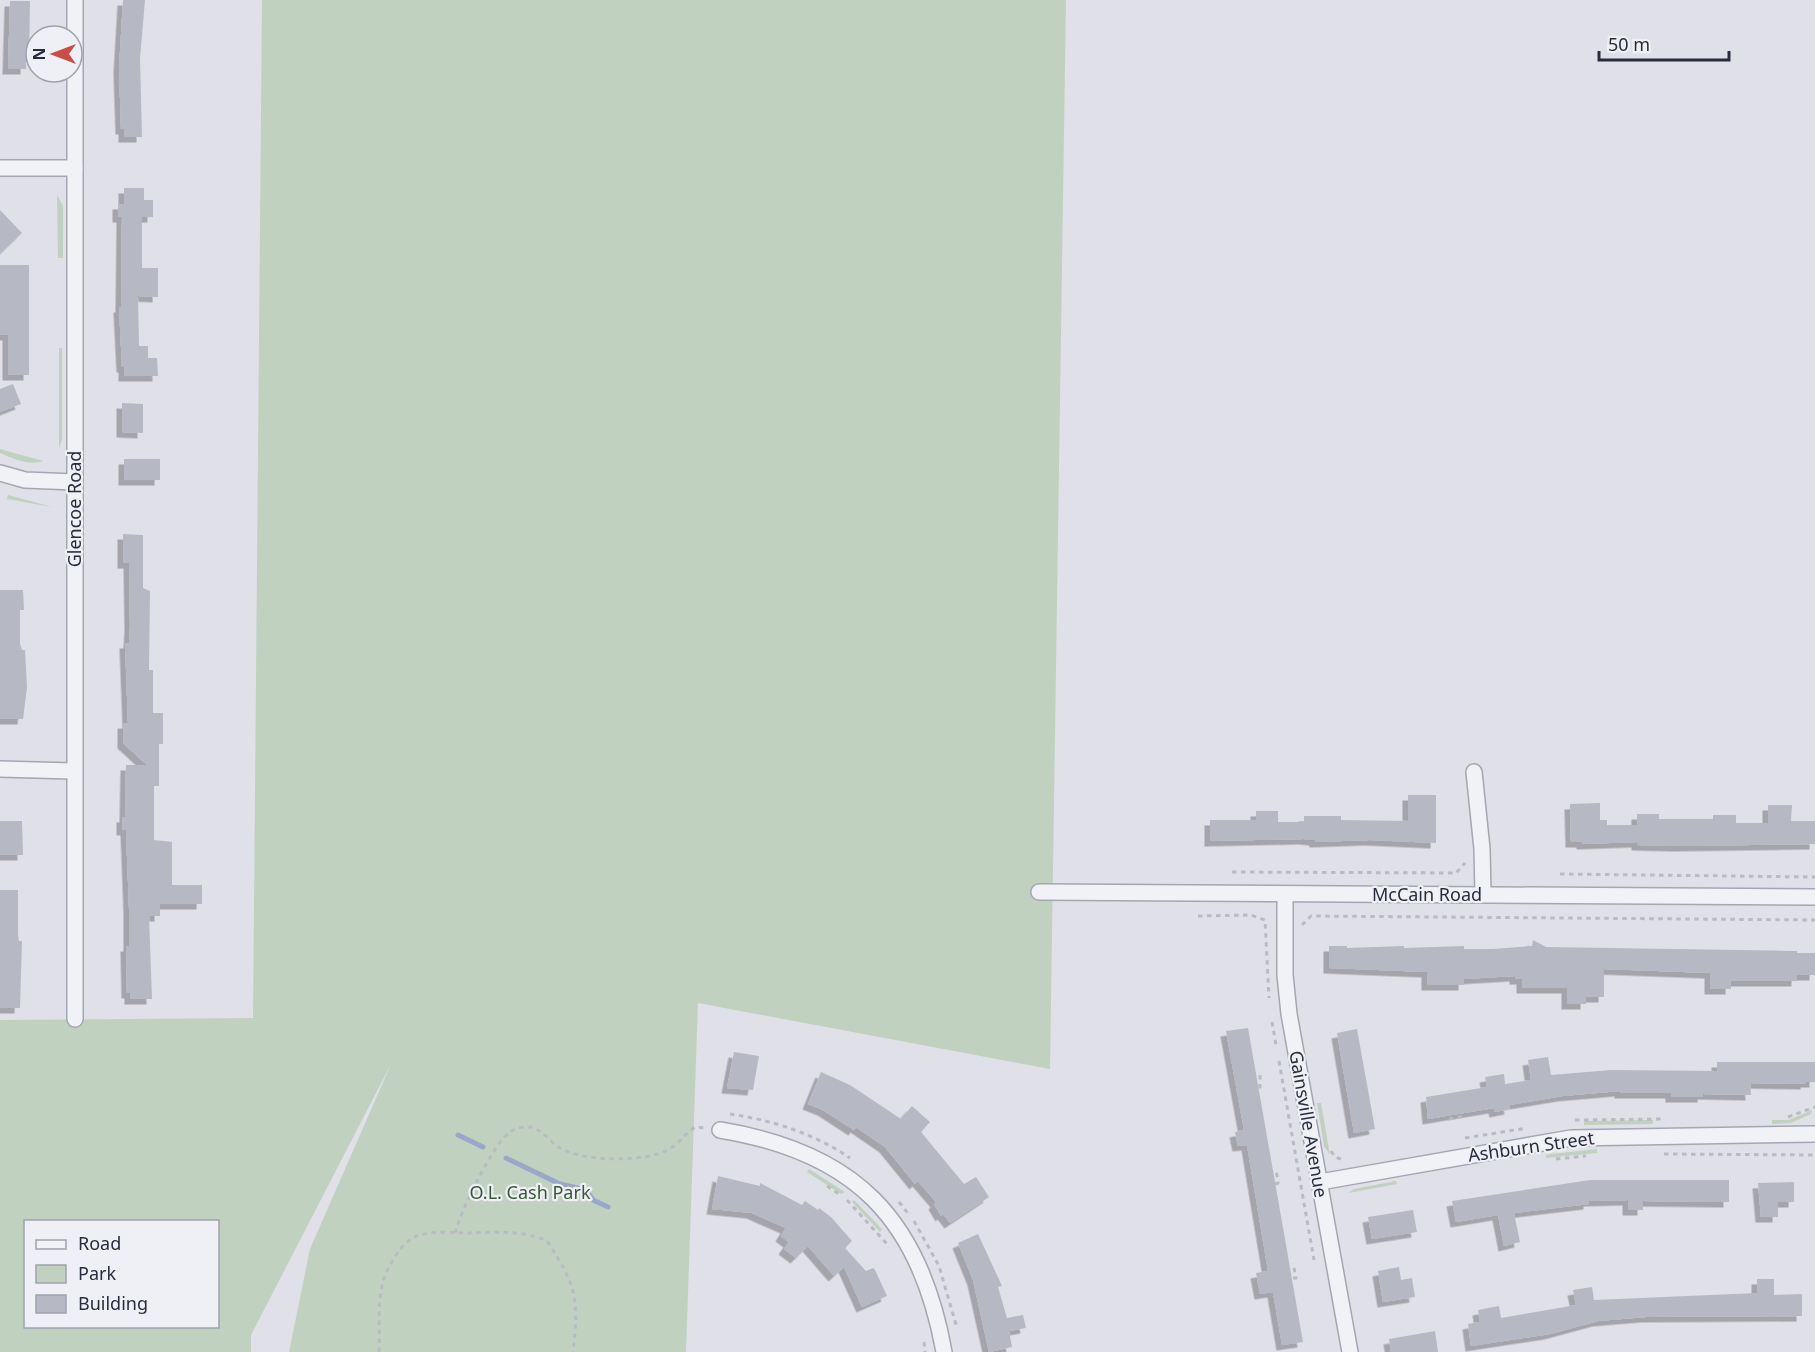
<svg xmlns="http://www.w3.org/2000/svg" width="1815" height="1352" font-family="'Noto Sans',sans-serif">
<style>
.green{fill:#c1d1c0;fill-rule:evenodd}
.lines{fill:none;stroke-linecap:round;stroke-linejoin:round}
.stream{stroke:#9ba7c7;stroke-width:5}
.building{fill:#b6b9c4;filter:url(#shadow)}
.minor-casing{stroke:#a4a6b2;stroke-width:18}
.path{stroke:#b9bbc2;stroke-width:3;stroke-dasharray:4.5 4.5;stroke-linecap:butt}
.minor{stroke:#f1f2f6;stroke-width:15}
.labels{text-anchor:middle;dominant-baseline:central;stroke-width:4.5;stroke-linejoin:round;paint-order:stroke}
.street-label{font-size:18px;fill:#282c3e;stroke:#eef0f5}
.park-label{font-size:18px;fill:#365936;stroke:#eef0f5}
</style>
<defs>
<filter id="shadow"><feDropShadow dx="-5.5" dy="5.5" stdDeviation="0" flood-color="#0004"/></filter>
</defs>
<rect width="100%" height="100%" fill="#dfe0e8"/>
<!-- green -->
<g class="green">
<path d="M262,0H1066L1050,1069L698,1003L686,1352H289L310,1249L391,1064L251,1335V1352H0V1020L253,1018ZM26,1222H218V1326H26Z"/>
<polygon points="57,195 63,206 63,258 58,258"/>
<polygon points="59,348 62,348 62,440 59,448"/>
<path d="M0,449L43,461C29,466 14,459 0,453Z"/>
<polygon points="8,495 52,507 7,499"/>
<polygon points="1317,1103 1321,1103 1330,1155 1324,1146"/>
<polygon points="1812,1110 1811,1114 1791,1123 1772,1124 1772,1120 1789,1120"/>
<polygon points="1653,1120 1653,1124 1584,1125 1584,1121"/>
<polygon points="1597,1149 1597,1153 1546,1158 1546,1155 1551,1154"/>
<polygon points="809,1169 845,1192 841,1194 807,1172"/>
<polygon points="1396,1181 1397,1184 1348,1193 1354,1189"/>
<polygon points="854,1200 882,1229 880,1232 852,1202"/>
</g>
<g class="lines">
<!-- stream -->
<g class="stream">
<polyline points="458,1135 483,1147"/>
<polyline points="506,1158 560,1184 586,1190 593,1200 608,1207"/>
</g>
</g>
<!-- building -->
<g class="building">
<polygon points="123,0 145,0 140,58 142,137 124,137 124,129 121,129 119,68"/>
<polygon points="10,1 30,1 29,61 26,62 26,69 8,69"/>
<polygon points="124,188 144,188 144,200 153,200 153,217 142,217 142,268 158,268 158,297 138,296 139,346 148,346 148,358 157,358 158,376 124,376 124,367 122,367 119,307 121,307 122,217 118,217 118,204 124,204"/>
<polygon points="0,210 22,233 0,254"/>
<polygon points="0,265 29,265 29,375 8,375 8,335 0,335"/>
<polygon points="13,384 21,404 0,412 0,389"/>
<polygon points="122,403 143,404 143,433 122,432"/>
<rect x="124" y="459" width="36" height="21"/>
<polygon points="123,534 143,535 143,588 150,591 149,670 153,670 153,713 163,713 163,744 159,744 159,786 154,786 154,840 172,842 172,885 202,885 202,904 160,904 160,916 149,916 152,999 130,999 130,993 127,993 126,946 129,946 129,908 126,830 122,830 122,817 125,817 126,765 147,765 123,743 123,723 128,723 125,643 129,643 130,626 129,563 123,563"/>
<polygon points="0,590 23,590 24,610 20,610 20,644 22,650 25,650 27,687 23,719 0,719"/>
<polygon points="1408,795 1436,795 1436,843 1370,840 1315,842 1315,840 1304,839 1210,841 1210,820 1256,820 1256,811 1278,811 1278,822 1304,822 1304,816 1341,816 1341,820 1408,821"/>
<polygon points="1600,803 1600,820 1607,820 1607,825 1637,825 1637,814 1659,814 1659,819 1713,819 1713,815 1736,815 1736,823 1768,823 1768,805 1792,805 1791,821 1815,821 1815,844 1678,846 1637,845 1637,842 1582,844 1582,842 1571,842 1570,804"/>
<polygon points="0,821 22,821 23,855 0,855"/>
<polygon points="0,890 18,890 18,935 19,941 22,941 20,1008 0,1008"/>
<polygon points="1533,940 1546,947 1797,951 1797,953 1815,953 1815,975 1797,975 1797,981 1731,981 1731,989 1710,989 1710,973 1604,969 1604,997 1586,997 1586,1004 1567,1004 1567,988 1522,988 1522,979 1515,979 1515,976 1464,979 1464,985 1427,985 1427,972 1329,968 1329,946 1347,946 1347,948 1404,946 1404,948 1464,946 1464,949 1493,949 1532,946"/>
<polygon points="1248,1028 1303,1342 1282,1345 1273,1292 1260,1294 1256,1273 1268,1271 1247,1145 1238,1146 1235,1132 1244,1130 1226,1031"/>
<polygon points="1357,1029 1375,1129 1354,1133 1337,1033"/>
<polygon points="734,1052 759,1056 753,1090 727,1088"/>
<polygon points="1548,1057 1551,1075 1611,1070 1717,1071 1717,1062 1815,1062 1815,1082 1806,1082 1806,1084 1750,1083 1751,1095 1703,1094 1703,1097 1671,1097 1671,1093 1620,1093 1620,1091 1563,1096 1509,1105 1510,1109 1495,1112 1494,1108 1428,1119 1426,1097 1487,1087 1485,1077 1504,1074 1505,1084 1531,1080 1528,1060"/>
<polygon points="821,1072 850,1085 901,1119 912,1106 930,1122 921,1132 964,1184 976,1177 989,1197 950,1223 943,1214 941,1216 934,1204 936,1202 918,1181 915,1184 885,1147 856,1127 854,1130 823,1110 808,1104"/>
<polygon points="718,1176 760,1186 760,1183 802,1205 805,1201 818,1210 819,1208 831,1217 852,1241 845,1248 866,1271 873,1268 875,1270 887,1296 862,1307 844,1267 834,1276 808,1246 796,1258 784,1249 789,1242 781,1236 786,1228 752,1213 712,1209"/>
<polygon points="1590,1180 1729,1180 1729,1202 1643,1201 1643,1210 1628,1210 1628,1200 1589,1201 1589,1204 1514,1213 1520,1242 1504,1246 1498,1215 1456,1222 1452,1201"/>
<polygon points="1794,1182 1794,1202 1778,1202 1778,1217 1761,1217 1758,1183"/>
<polygon points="1413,1210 1417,1232 1372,1239 1368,1217"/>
<polygon points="978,1234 1002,1286 998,1287 1007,1318 1023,1315 1026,1328 1009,1331 1012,1347 989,1352 973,1280 958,1243"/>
<polygon points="1399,1267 1401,1280 1412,1278 1415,1297 1383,1302 1378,1271"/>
<polygon points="1757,1279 1774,1279 1774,1295 1802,1294 1802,1316 1646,1317 1598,1321 1550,1334 1471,1346 1468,1324 1480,1322 1478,1310 1499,1306 1501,1318 1576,1305 1573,1290 1592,1287 1594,1300 1757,1293"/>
<polygon points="1435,1331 1438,1352 1391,1352 1389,1339"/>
</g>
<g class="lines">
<!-- minor casing -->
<g class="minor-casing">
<g id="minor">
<polyline points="0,168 75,168"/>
<polyline points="0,473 25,480 75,482"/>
<polyline points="0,769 73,771"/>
<polyline points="1474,772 1482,849 1483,894"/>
<polyline points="1039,892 1815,897"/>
<polyline points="1285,894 1285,975 1289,1014 1350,1352"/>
<polyline points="75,1019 75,0"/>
<path d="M720,1130C854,1152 920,1218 944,1352"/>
<polyline points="1320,1182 1571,1138 1815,1134"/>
</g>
</g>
<!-- path -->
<g class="path">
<polyline points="1232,872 1456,873 1465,863"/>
<polyline points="1560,874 1815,877"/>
<polyline points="1198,916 1251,915 1265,920 1269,998"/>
<polyline points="1302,925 1311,916 1815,920"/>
<polyline points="1272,1022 1276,1045"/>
<polyline points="1279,1061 1314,1260"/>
<polyline points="1260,1075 1260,1090"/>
<path d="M730,1114C772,1120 815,1134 850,1158"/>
<polyline points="1788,1117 1815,1107"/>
<polyline points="1449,1119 1464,1116"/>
<polyline points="1575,1120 1664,1119"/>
<polyline points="1465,1138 1527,1128"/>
<polyline points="1331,1151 1335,1157 1344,1160"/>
<polyline points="1664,1154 1815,1155"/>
<polyline points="1556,1159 1586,1156"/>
<polyline points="1275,1184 1278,1183 1276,1169"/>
<polyline points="827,1186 842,1196"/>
<polyline points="847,1200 887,1244"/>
<polyline points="899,1202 910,1216"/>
<polyline points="914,1221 939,1266 957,1328"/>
<path d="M455,1233C461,1211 491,1147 509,1133C514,1128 523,1126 530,1127C542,1129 550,1142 560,1148C583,1162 649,1163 671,1148C680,1142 686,1133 695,1127L706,1128"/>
<polyline points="1293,1278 1296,1278 1293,1263"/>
<polyline points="924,1342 925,1352"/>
<path d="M379,1352C381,1314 373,1289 396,1255C403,1245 411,1236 424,1234C438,1231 455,1233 470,1233C495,1232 523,1230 547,1241C577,1286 579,1300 573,1352"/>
</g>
<!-- minor -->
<use href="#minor" class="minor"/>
</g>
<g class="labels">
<!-- street labels -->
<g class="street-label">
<text transform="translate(74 509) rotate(-90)">Glencoe Road</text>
<text x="1427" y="894">McCain Road</text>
<text transform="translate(1309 1124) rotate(80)">Gainsville Avenue</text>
<text transform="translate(1531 1146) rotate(-8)">Ashburn Street</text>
</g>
<!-- park labels -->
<g class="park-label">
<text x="530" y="1192">O.L. Cash Park</text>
</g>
</g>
<!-- legend -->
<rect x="24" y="1220" width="195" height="108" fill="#eef0f5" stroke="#9fa2ac" stroke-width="1.5"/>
<rect x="36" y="1240" width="30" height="9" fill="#f1f2f6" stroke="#9fa2ac" stroke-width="1.5"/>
<text x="78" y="1250" font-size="18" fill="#282c3e">Road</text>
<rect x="36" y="1265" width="30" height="18" fill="#c1d1c0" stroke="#9fa2ac" stroke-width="1.5"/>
<text x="78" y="1280" font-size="18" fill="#282c3e">Park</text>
<rect x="36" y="1295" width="30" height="18" fill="#b6b9c4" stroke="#9fa2ac" stroke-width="1.5"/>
<text x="78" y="1310" font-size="18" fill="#282c3e">Building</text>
<!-- north arrow -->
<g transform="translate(54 54) rotate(270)"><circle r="28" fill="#eef0f5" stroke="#9fa2ac" stroke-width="1.5"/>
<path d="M0-4.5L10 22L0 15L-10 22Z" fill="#c94c47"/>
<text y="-9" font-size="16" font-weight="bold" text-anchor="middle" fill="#282c3e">N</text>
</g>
<!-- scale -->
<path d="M1599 51v9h130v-9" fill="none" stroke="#282c3e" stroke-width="3"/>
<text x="1608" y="51" font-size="18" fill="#282c3e" stroke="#eef0f5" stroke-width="4.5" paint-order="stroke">50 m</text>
</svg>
